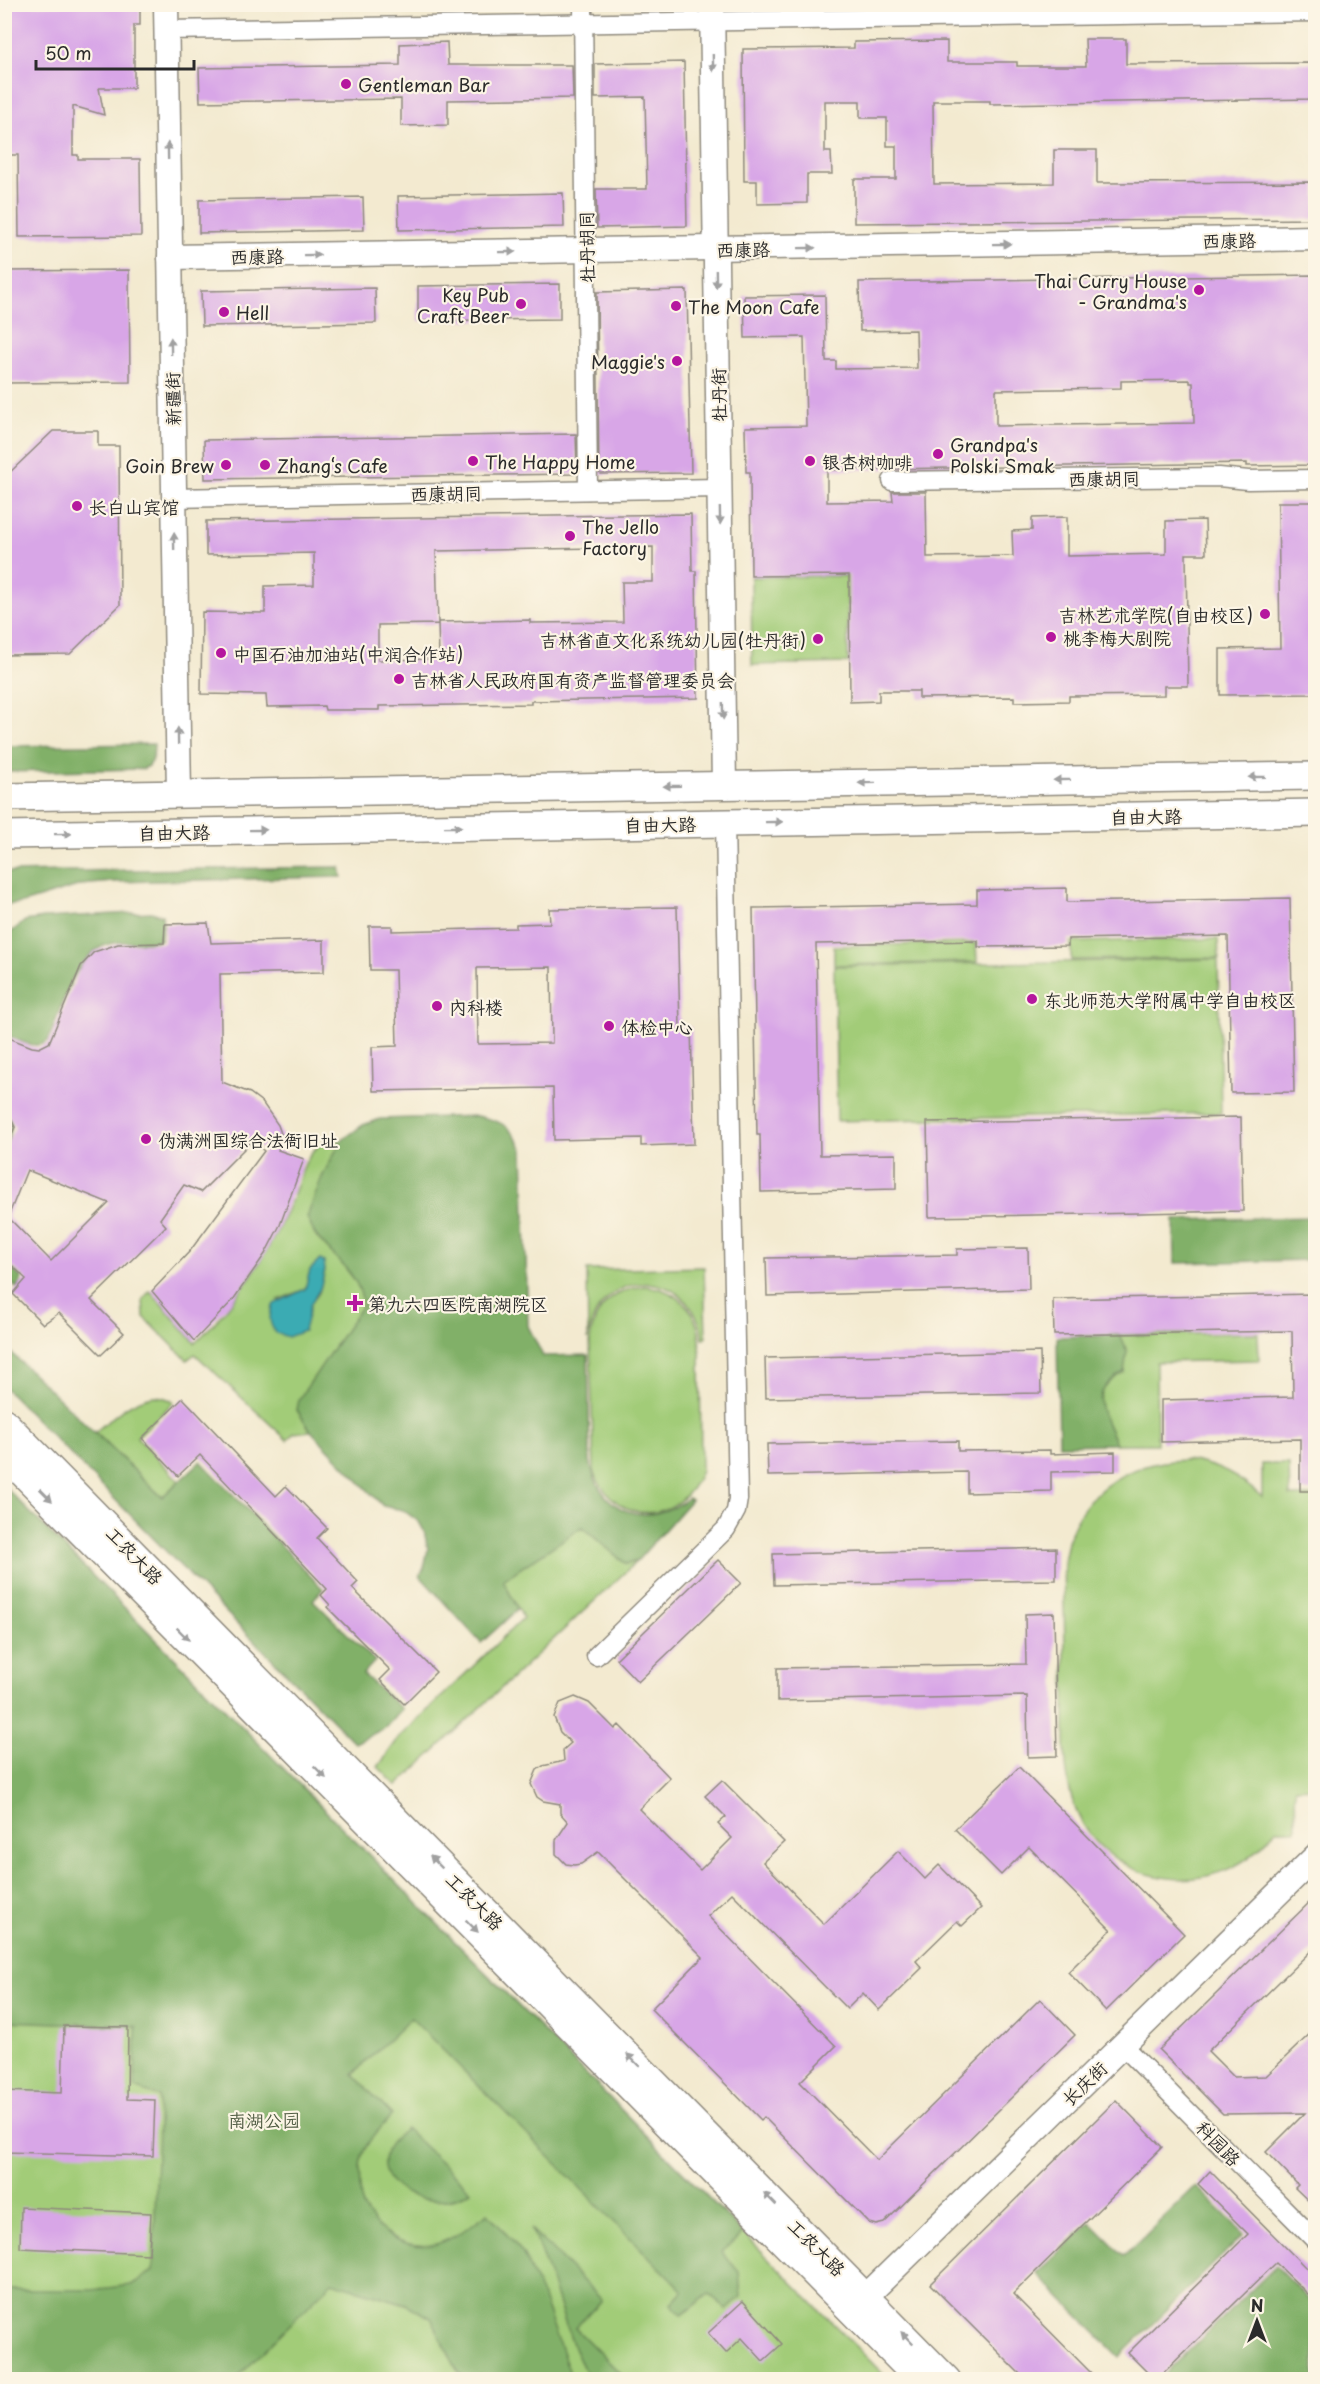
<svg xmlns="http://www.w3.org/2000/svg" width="1320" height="2384" font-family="'Playpen Sans','LXGW WenKai TC',sans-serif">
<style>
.green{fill:#a2cc78;stroke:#667c52;stroke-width:1.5;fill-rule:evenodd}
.forest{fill:#81b068;stroke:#566e4a;stroke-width:1.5}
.water{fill:#3aabb3;stroke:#326b6f;stroke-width:1.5}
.building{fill:#d8a6e7;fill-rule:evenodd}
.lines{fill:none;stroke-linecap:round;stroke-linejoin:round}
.street-casing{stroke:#8f8a7e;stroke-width:21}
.secondary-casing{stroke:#8f8a7e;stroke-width:27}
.primary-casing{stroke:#8f8a7e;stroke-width:30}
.street{stroke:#fff;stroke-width:18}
.secondary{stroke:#fff;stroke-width:24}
.primary{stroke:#fff;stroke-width:27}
.oneway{fill:#a0a0a0}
.poi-dot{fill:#b5179e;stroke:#fcf5e5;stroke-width:2}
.labels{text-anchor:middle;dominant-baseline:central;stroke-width:4.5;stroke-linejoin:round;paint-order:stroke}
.poi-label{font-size:18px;fill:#2b2b2b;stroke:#fcf5e5;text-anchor:start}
.street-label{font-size:18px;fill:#2b2b2b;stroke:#fcf5e5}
.park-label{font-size:18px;fill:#4f5b42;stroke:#fcf5e5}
</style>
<rect width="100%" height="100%" fill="#fcf5e5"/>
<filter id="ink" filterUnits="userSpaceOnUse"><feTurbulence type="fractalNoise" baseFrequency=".0167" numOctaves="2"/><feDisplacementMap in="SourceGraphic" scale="12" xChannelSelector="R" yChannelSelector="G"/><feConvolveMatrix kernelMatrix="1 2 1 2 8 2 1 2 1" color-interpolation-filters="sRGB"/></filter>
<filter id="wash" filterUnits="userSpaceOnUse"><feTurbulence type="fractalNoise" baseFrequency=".008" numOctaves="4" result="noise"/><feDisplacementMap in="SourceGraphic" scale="24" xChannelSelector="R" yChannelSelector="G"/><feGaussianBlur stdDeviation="1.35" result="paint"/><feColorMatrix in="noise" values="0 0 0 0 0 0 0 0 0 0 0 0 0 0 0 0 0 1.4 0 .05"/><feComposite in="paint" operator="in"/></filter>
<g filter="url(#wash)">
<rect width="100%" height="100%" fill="#f3ead0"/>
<!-- green -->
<g class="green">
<polygon points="847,576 848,663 752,665 751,577"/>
<polygon points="1218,939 1219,958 1071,960 1071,942"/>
<polygon points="976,943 977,962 834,965 834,946"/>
<polygon points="1218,959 1221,1113 837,1121 834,966"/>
<path d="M330,1140L341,1141L322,1177L316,1237L335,1255L361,1288L363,1304L297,1410L311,1431L294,1433L287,1440L195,1354L187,1360L144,1317L143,1299L150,1291L195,1343C238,1301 269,1255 292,1199C302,1176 303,1149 330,1140ZM320,1260L325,1270L319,1293L311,1303L307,1318L278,1300L305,1289L310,1270Z"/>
<path d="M704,1267L706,1338L703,1339C692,1264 596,1266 588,1340L587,1270Z"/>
<path d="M644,1286C676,1289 696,1307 700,1339L701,1471C679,1526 618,1526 594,1473L590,1340C594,1308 613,1290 644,1286Z"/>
<polygon points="1258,1333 1259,1360 1156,1362 1157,1444 1116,1444 1100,1408 1100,1394 1127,1351 1120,1335"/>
<path d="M154,1396L163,1397L174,1402L137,1437L179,1481L162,1497L95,1432C113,1417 130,1400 154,1396Z"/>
<path d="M1185,1460C1216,1464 1239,1476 1262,1497V1464H1289L1290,1496H1315L1316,1787L1295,1788L1296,1830H1275C1224,1905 1105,1891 1074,1805C1061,1770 1066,1721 1065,1683C1065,1657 1065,1632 1064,1606C1064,1590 1062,1572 1065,1556C1075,1494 1125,1462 1185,1460Z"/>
<polygon points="4,1486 888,2379 5,2379"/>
<polygon points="582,1527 626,1564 637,1561 397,1786 378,1767 398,1739 523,1618 503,1580"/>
</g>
<!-- forest -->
<g class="forest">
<path d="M154,744C153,756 155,763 143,769L5,772V746Z"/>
<polygon points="340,867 342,877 112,882 81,885 23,903 5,905 5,872"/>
<path d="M151,912L162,915L163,926L160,940C144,945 125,939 109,944C74,953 61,1010 48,1041C35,1051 18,1040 5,1034V944L10,933L25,921L44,918Z"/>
<path d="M5,1114C16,1124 10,1134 5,1147Z"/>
<path d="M477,1116C503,1121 510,1126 523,1149L528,1326L543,1356L588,1355L590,1460C598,1513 647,1530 688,1498L691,1500L637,1561L626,1564L582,1527L503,1580L518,1609L481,1643L420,1576L424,1568L428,1549L424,1531L419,1522L403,1510L383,1506L311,1431L297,1410L299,1399L363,1304C359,1274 336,1260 318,1238C313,1233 310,1224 307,1217L322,1177L341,1141L363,1125L380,1119Z"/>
<polygon points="1315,1217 1315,1260 1175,1263 1174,1220"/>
<polygon points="4,1261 21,1277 21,1282 16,1288 5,1277"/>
<path d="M1120,1335L1127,1351L1124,1372C1085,1394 1103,1412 1116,1444L1059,1445L1057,1337Z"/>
<polygon points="4,1346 162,1497 201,1461 323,1589 313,1600 375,1661 363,1674 402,1709 385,1728 355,1743 5,1388"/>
<path d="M4,1486L743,2233L722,2252L739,2272L741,2297L727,2309L709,2294L682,2315L671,2304L683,2291L411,2018L353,2074L392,2115C381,2128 364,2143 361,2160C359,2170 359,2198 363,2206C376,2233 408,2251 436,2244C455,2239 472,2224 488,2213L522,2252L542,2295L572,2379H466L457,2370L431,2318L406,2304L332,2282L236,2379H5V2290H92L131,2285L153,2271L159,2097L135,2088L136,2026L5,2021Z"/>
<path d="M406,2129L471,2191C424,2221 345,2174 406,2129Z"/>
<polygon points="1196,2186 1244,2234 1119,2357 1037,2274 1090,2222 1124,2256"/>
<path d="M531,2229L602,2300L575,2328L626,2379H589C563,2332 554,2277 531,2229Z"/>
<polygon points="1276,2266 1315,2305 1315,2379 1160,2379"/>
</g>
<!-- water -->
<path class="water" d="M320,1260L324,1262L325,1270L320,1289L311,1303L304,1331L288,1337L276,1333C268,1323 269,1314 274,1304L305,1289L310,1270Z"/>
<g id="blocks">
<!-- building -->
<g class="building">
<polygon points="140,4 140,25 134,25 134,88 99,88 104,115 73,106 73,155 78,155 78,159 140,159 141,236 19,237 18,155 9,155 8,6"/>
<polygon points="1085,39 1126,39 1126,64 1316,63 1316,99 990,104 990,101 933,101 934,184 1054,183 1054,150 1097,150 1097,183 1316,182 1316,219 854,223 854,179 896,179 896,146 887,146 887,118 860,118 860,101 825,101 825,152 831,152 832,174 807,174 807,203 757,204 757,181 744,181 743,49 854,48 854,42 947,41 947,62 1017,62 1017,66 1086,66"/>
<polygon points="447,42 448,65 572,65 573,98 448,100 448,125 401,126 401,99 200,102 199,68 400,65 400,44"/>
<polygon points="684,62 687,226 597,228 596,189 647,189 645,97 595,98 595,64"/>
<polygon points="563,193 564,227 399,230 398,196"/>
<polygon points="363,197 364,230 199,233 199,200"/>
<polygon points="129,270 130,382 4,383 4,271"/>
<path d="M1316,275V465L1247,466V463L827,470V502L893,501L892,492H926L927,557L1013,556L1012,531L1032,530V518L1067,517V556L1166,554V521L1205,520L1206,554H1186L1188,686H1164V695L1069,696V701L1014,702V697L919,698V691H879V701L850,702L849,575L751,576L750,472H746L745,427L806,426L804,337L745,338L744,296L825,295L826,361H836V369L917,368L916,330L860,331L859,282ZM1190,380V383H1193L1194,423L996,426V390L1121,388V381Z"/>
<polygon points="560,284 560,319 418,321 418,286"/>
<polygon points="375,288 376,323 202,326 201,291"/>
<polygon points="687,290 691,473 601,474 599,473 597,292"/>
<polygon points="53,431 98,431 98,446 119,446 120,605 70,654 4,655 4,478"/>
<polygon points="576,434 577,474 205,479 204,440"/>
<polygon points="1278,502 1316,502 1316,694 1220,695 1220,649 1280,648"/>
<path d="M691,514L692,571H696L698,698L531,701V704L379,706V710H325L324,706L267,707L266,695L201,694L202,612L265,613V586L314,585V553L206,555V521ZM653,547V582H622L623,622L530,623V620L438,622L439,659L378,660V625L438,624L436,551Z"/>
<polygon points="1067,888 1067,902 1290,898 1294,1092 1231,1093 1228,936 1068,939 1068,946 978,947 978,941 816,944 820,1155 896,1154 896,1189 761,1192 760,1135 757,1135 753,908 977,904 977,890"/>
<path d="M677,907L680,1027H691L694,1144L641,1146V1138L554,1140L553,1088L373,1091L372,1047L397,1046L395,970H370L369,926H392V931L516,928V924L550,923L549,909ZM551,967L552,1043L478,1044L477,968Z"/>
<path d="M208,923L211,943L324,940V972L220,974L222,1082L250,1093L262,1102L278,1125L283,1139L278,1150L304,1159L280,1225L265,1254L233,1300L194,1341L152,1291L190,1251L264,1151L252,1141L201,1192L184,1185L160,1219L166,1226L91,1300L124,1333L101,1355L59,1313L43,1324L13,1294L26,1279L4,1258V1152L15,1127L9,1115L4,1112V1036L32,1047L39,1048L49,1043L81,966L94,952L118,944L164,943L165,924ZM27,1170L109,1203L51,1261L8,1217Z"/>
<polygon points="1241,1117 1243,1211 929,1217 927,1122"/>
<polygon points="1028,1248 1029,1289 767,1296 766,1258 957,1255 957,1249"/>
<polygon points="1316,1294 1316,1491 1300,1491 1300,1439 1161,1442 1161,1400 1293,1397 1292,1331 1054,1335 1053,1299"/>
<polygon points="1040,1352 1041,1393 766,1398 765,1358"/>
<polygon points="183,1398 276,1496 286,1486 327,1528 317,1538 358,1582 352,1588 436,1672 404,1704 380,1680 390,1670 327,1607 330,1605 321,1595 327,1589 200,1455 178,1476 142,1438"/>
<polygon points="958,1441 958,1451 1050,1450 1050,1454 1115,1452 1115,1471 1051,1472 1051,1491 967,1493 967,1472 768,1476 767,1444"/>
<polygon points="1056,1548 1056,1580 774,1585 773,1554"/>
<polygon points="718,1560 741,1583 638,1682 616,1659"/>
<polygon points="1054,1613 1057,1756 1028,1757 1027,1696 777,1701 777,1668 1026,1664 1025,1614"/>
<polygon points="575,1697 589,1703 615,1729 619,1725 670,1778 639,1809 700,1870 732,1838 718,1824 726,1817 705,1796 722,1780 784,1842 763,1862 824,1924 898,1851 925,1879 939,1865 981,1908 962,1926 957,1921 916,1961 922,1968 879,2010 863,1993 847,2009 732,1893 708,1916 836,2046 800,2082 877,2160 1040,1999 1075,2035 884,2223 876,2225 869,2223 764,2117 761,2120 651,2009 703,1957 598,1852 581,1864 574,1865 566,1864 556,1854 556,1840 568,1822 560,1813 560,1804 543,1801 537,1797 531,1784 537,1770 543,1766 564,1761 563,1750 571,1743 560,1732 554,1717 560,1703"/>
<polygon points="1019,1767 1184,1934 1106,2011 1068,1972 1111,1930 1029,1847 1001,1875 955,1829"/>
<polygon points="1316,1896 1316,1946 1208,2051 1234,2077 1266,2076 1316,2028 1316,2208 1295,2188 1298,2185 1266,2152 1305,2113 1223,2114 1159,2050"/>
<polygon points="64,2026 128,2027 127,2099 155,2100 153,2156 4,2152 4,2091 62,2093"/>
<polygon points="1116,2100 1162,2147 1013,2294 1097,2379 1025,2379 930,2284"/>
<polygon points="1210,2171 1316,2278 1316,2302 1276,2263 1157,2379 1154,2379 1128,2353 1248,2234 1198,2184"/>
<polygon points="21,2207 151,2213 149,2254 20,2248"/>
<polygon points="743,2301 782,2344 763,2361 742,2338 726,2353 708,2333"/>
</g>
</g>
</g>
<g filter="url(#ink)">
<use href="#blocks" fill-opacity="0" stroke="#8f8a7e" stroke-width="1.5"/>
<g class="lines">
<!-- street casing -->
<g class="street-casing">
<g id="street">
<polyline points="583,4 588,490"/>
<polyline points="166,30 1316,12"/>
<polyline points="892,481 1219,477 1248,480 1316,479"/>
<polyline points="173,498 719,488"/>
<polyline points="596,1656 726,1529 736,1511 738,1499 725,823"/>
<polyline points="1122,2045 1316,2241"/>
</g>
</g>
<!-- secondary casing -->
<g class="secondary-casing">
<g id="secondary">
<polyline points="166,4 179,794"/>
<polyline points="712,4 724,785"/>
<polyline points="170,257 1316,238"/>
<polyline points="852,2310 1316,1856"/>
</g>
</g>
<!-- primary casing -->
<g class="primary-casing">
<g id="primary">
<polyline points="4,797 1316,776"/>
<polyline points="4,835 1316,813"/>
<polyline points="4,1422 947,2380"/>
<polyline points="4,1454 920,2380"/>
</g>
</g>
<!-- street -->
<use href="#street" class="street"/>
<!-- secondary -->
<use href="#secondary" class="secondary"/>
<!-- primary -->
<use href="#primary" class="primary"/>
</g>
<!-- one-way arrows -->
<defs><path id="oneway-solid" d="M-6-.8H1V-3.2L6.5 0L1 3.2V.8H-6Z" transform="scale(1.5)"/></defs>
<g class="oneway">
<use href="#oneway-solid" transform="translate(713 63) rotate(89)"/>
<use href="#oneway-solid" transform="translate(168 151) rotate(-91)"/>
<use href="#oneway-solid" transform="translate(1002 244) rotate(-1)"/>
<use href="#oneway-solid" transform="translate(807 248) rotate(-1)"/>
<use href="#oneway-solid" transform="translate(507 252) rotate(-1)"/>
<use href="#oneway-solid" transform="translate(312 255) rotate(-1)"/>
<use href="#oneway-solid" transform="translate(716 279) rotate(89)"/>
<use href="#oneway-solid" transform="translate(171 346) rotate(-91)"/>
<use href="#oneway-solid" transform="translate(720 516) rotate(89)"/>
<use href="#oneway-solid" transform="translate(174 541) rotate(-91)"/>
<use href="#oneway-solid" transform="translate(723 711) rotate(89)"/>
<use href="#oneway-solid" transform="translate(178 736) rotate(-91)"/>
<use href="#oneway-solid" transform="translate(1257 777) rotate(179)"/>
<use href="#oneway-solid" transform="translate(1062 780) rotate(179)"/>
<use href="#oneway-solid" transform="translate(867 783) rotate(179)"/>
<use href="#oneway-solid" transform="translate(672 786) rotate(179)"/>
<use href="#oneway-solid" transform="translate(774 822) rotate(-1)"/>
<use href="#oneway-solid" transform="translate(453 827) rotate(-1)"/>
<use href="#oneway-solid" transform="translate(258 830) rotate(-1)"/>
<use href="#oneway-solid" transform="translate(63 834) rotate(-1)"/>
<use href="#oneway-solid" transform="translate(46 1495) rotate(45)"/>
<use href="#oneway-solid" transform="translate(183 1634) rotate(45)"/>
<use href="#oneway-solid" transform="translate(320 1772) rotate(45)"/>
<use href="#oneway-solid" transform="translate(436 1862) rotate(-135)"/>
<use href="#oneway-solid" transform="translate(472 1926) rotate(45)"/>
<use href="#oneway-solid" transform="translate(633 2060) rotate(-135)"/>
<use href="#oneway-solid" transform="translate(770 2199) rotate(-135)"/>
<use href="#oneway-solid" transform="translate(907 2338) rotate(-134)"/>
</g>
</g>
<!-- markers -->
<g class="poi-dot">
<circle cx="346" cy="84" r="6"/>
<circle cx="1199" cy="290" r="6"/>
<circle cx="521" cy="304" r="6"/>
<circle cx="676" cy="306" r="6"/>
<circle cx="224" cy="312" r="6"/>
<circle cx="677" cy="361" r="6"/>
<circle cx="938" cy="454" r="6"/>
<circle cx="473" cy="461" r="6"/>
<circle cx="810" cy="461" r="6"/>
<circle cx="226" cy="465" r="6"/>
<circle cx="265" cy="465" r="6"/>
<circle cx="77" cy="506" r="6"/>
<circle cx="570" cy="536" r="6"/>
<circle cx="1265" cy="614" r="6"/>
<circle cx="1051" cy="637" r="6"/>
<circle cx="818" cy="639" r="6"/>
<circle cx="221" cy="653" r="6"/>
<circle cx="399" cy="679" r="6"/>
<circle cx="1032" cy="999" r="6"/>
<circle cx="437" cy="1006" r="6"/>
<circle cx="609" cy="1026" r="6"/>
<circle cx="146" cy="1139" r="6"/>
<path d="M352 1294h6v6h6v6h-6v6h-6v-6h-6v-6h6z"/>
</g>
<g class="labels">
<!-- poi labels -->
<g class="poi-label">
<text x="358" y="84">Gentleman Bar</text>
<text x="1187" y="280" text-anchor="end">Thai Curry House<tspan x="1187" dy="21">- Grandma's</tspan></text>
<text x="509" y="294" text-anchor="end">Key Pub<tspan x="509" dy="21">Craft Beer</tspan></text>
<text x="688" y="306">The Moon Cafe</text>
<text x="236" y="312">Hell</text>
<text x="665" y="361" text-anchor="end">Maggie's</text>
<text x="950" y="444">Grandpa's<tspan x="950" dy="21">Polski Smak</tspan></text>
<text x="485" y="461">The Happy Home</text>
<text x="822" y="461">银杏树咖啡</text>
<text x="214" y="465" text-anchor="end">Goin Brew</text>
<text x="277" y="465">Zhang‘s Cafe</text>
<text x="89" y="506">长白山宾馆</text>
<text x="582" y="526">The Jello<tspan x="582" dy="21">Factory</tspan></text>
<text x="1253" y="614" text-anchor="end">吉林艺术学院(自由校区)</text>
<text x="1063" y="637">桃李梅大剧院</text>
<text x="806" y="639" text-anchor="end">吉林省直文化系统幼儿园(牡丹街)</text>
<text x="233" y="653">中国石油加油站(中润合作站)</text>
<text x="411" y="679">吉林省人民政府国有资产监督管理委员会</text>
<text x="1044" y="999">东北师范大学附属中学自由校区</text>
<text x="449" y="1006">内科楼</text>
<text x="621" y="1026">体检中心</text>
<text x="158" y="1139">伪满洲国综合法衙旧址</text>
<text x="368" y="1303">第九六四医院南湖院区</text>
</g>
<!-- street labels -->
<g class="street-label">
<text transform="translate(1229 240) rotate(-1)">西康路</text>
<text transform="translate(586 247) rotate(-91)">牡丹胡同</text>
<text transform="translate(743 249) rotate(-1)">西康路</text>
<text transform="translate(257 256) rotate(-1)">西康路</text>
<text transform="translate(718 395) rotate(-91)">牡丹街</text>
<text transform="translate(172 399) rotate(-91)">新疆街</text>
<text transform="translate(1104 478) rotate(-1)">西康胡同</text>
<text transform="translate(446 493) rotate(-1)">西康胡同</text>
<text transform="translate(1146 816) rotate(-1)">自由大路</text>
<text transform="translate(660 824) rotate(-1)">自由大路</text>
<text transform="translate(174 832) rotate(-1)">自由大路</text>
<text transform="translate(135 1555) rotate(46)">工农大路</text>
<text transform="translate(475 1901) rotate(45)">工农大路</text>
<text transform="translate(1084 2083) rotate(-44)">长庆街</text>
<text transform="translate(1219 2143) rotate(46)">科园路</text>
<text transform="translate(817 2247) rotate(45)">工农大路</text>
</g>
<!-- park labels -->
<g class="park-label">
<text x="264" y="2119">南湖公园</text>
</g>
</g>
<!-- margin -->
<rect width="1320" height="2384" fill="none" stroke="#fcf5e5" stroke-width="24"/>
<!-- north arrow -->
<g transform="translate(1257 2321)" stroke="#fcf5e5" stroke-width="4.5" paint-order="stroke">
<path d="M0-4.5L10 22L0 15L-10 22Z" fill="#2b2b2b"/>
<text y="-9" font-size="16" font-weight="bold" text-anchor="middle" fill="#2b2b2b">N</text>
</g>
<!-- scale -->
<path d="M36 60v9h158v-9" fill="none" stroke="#2b2b2b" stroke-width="3"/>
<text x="45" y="60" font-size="18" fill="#2b2b2b" stroke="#fcf5e5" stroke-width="4.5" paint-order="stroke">50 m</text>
</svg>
